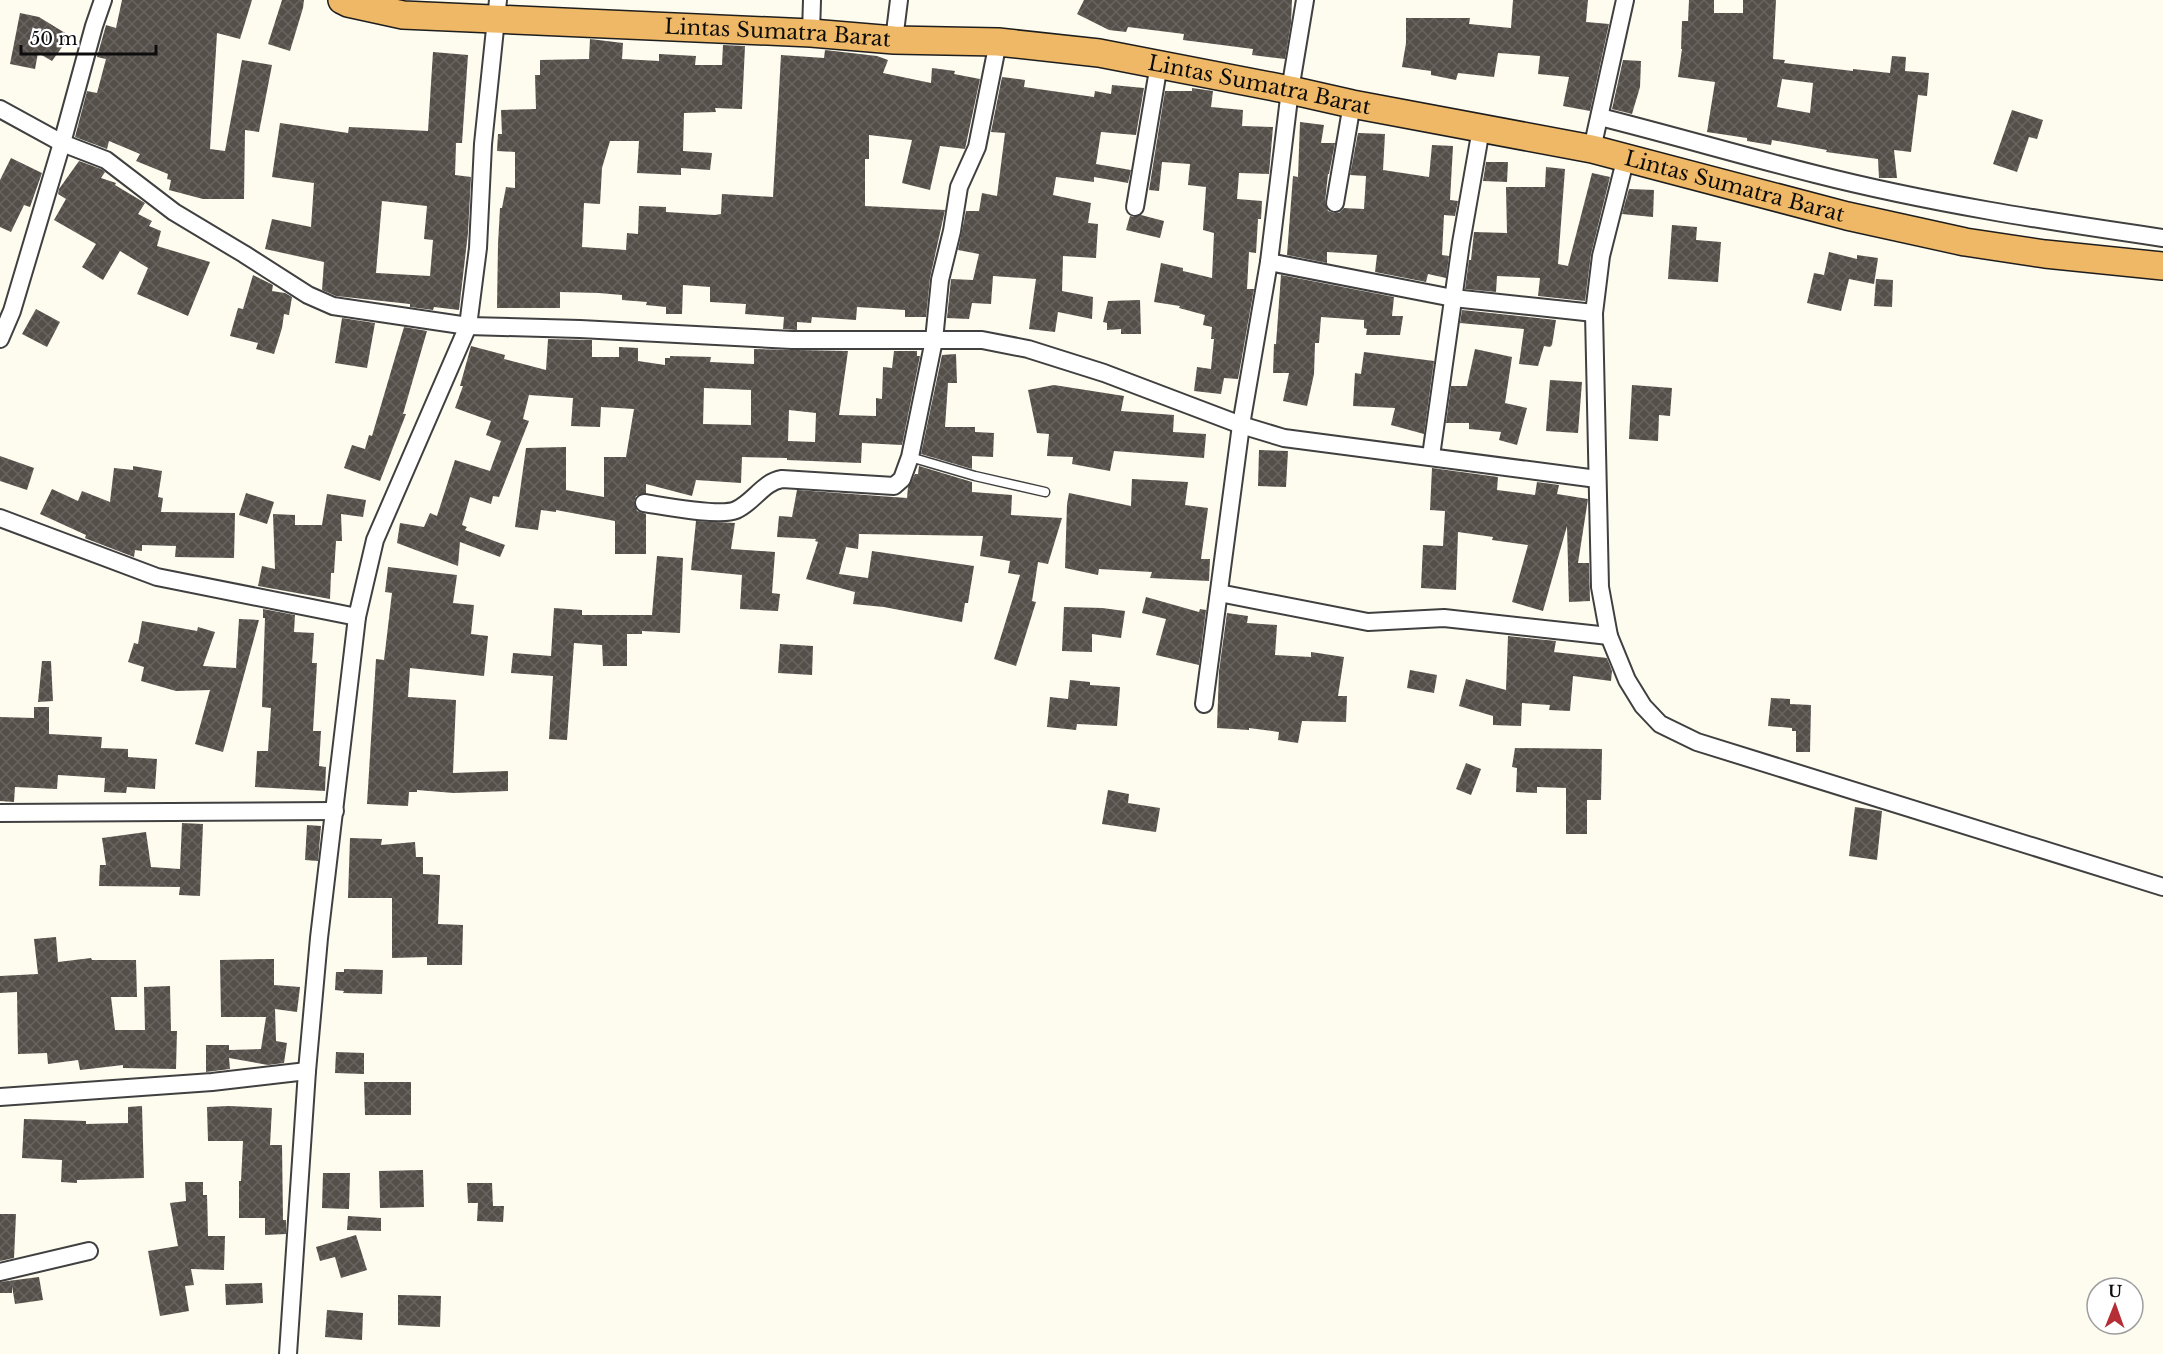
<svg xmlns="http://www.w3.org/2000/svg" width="2163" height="1354" font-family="'Libre Baskerville',serif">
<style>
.building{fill:url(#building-cross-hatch);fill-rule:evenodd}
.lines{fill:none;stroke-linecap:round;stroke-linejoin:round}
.service-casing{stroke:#404040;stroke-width:11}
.minor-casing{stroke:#404040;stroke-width:20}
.trunk-casing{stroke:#1e1e1e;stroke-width:30}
.service{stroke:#fff;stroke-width:8}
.minor{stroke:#fff;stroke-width:16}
.trunk{stroke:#eeb866;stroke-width:27}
.labels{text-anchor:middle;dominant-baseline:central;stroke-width:6;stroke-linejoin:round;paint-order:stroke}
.street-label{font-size:21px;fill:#0d0d0d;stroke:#fff}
</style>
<defs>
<pattern id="building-cross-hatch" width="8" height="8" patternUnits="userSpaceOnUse" patternTransform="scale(1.5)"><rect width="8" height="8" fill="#554f4a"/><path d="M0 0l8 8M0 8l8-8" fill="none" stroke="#686460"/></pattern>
</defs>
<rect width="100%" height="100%" fill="#fefbef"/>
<!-- building -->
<g class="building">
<polygon points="122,0 252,0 240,39 217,33 210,149 225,151 242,60 272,65 259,132 245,130 244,199 203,199 169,190 171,180 167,179 168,174 136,161 140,154 109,141 107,149 75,137 87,91 97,93 106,59 97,57 106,25 116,28"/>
<polygon points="282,0 304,0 303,8 290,51 268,44"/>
<polygon points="1084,0 1292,0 1291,23 1285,59 1252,55 1253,49 1183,40 1184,34 1128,27 1126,32 1109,30 1077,14"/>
<polygon points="1513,0 1588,0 1586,22 1609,24 1590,111 1563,106 1569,77 1538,74 1540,56 1498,53 1494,77 1458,73 1456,80 1431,75 1431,71 1402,67 1406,43 1406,18 1470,18 1469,24 1511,28"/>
<path d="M1689,0H1714V13H1743V0H1776L1773,59L1785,60L1784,63L1853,71V69L1890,73L1892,56L1906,57L1905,71L1929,73L1927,96L1918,95L1911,152L1894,150L1897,178H1879L1878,159L1826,152L1827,150L1772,140L1771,145L1747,141V138L1707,132L1715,82L1678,77L1682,49H1681L1682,21H1688ZM1782,79L1813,83L1810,113L1777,107Z"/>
<polygon points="20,13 39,17 70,36 52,61 38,53 35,69 10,64"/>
<polygon points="590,39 623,43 622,59 659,61 659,54 696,56 695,65 722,65 723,45 745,46 742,109 715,108 716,112 684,113 683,151 712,153 710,170 681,168 681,175 637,173 639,141 610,141 602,168 600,204 584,203 582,247 626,250 627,233 638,234 639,206 666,207 666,212 715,215 721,214 722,194 773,197 781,55 824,58 825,50 877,56 888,60 883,73 931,83 932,68 955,71 954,74 980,79 965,149 940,146 930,190 902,183 912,140 869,135 869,159 865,159 865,206 945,210 930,278 926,317 905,317 905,310 857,307 856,320 812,317 811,323 797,322 797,330 783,329 784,317 745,314 746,304 710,302 710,287 683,285 682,314 666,314 666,307 646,305 647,302 622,300 622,295 599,293 560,292 560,308 497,308 498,244 500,208 502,208 506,187 515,188 515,152 497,151 498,134 502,134 501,110 536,109 535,75 540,75 540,60 589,59"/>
<path d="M433,52L468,55L462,143H456L455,175L471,177L468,233L459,310L434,307L433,310L410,307V304L336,296L322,290L324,262L265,249L272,219L311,227L314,183L272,177L280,123L348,133L349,127L428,131ZM382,201L427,206L424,239L433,240L430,276L376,273Z"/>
<polygon points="1623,60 1641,61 1640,87 1632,114 1612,109"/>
<polygon points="1002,77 1025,80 1024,87 1094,97 1095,91 1111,94 1112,85 1144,88 1136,135 1101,132 1096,164 1131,170 1128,183 1094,177 1094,182 1056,177 1053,195 1091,203 1088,223 1098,224 1096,258 1063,256 1062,291 1093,297 1092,319 1058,312 1055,332 1029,329 1036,279 993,276 991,304 972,303 969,319 947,318 951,279 973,280 979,254 958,250 966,211 979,211 982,193 997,196 1005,133 991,132"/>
<polygon points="1192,88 1213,91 1211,107 1243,110 1242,126 1273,127 1269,174 1239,173 1237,199 1262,201 1261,219 1258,219 1256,253 1249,252 1247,289 1254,289 1238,379 1224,378 1221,394 1194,391 1197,367 1211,369 1214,339 1211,339 1212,327 1203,325 1205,315 1179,308 1180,306 1154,302 1161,263 1183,268 1183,271 1212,278 1214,233 1203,230 1206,187 1188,185 1190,164 1162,162 1159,191 1149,190 1165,91 1192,91"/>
<polygon points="2012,110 2043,120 2037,139 2029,137 2017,172 1993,164"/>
<polygon points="1300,122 1324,125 1321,143 1335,143 1329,174 1328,174 1325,202 1328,211 1334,213 1339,213 1344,208 1364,209 1366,176 1350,175 1358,133 1385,134 1383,170 1429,177 1432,145 1453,146 1450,200 1458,201 1455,216 1444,215 1442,255 1449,256 1446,278 1428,274 1426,282 1375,272 1377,255 1327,252 1327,263 1287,255 1293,176 1298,177"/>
<polygon points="11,158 42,173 30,207 24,205 11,232 0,227 0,180"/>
<polygon points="79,161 101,169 105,172 101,178 116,183 115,185 145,203 138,214 152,221 149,226 161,231 157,246 210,262 188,316 137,294 148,268 120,251 103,280 82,267 96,244 54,220 66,199 58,194 59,189"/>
<polygon points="1486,162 1508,162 1507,182 1483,181"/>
<polygon points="1546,167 1565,169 1558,264 1568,266 1592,173 1610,177 1591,254 1585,301 1538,296 1540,278 1497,276 1496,292 1465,289 1469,260 1471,260 1474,232 1507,233 1506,187 1545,187"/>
<polygon points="1629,189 1654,190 1653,217 1622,214"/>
<polygon points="1141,215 1164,221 1160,238 1126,230 1130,216 1134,217"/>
<polygon points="1672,225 1697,227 1696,240 1721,242 1718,282 1668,279"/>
<polygon points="1829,252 1857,259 1857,255 1878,258 1874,284 1849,279 1841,311 1807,303 1814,273 1824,275"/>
<polygon points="253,275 273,285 272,291 285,293 292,297 289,315 284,314 282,328 274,354 256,349 258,343 230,336 238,308 243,309"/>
<polygon points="1281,275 1394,297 1392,316 1403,316 1400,335 1366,335 1367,329 1364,328 1364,320 1321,317 1319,343 1315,343 1314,374 1307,406 1283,401 1289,373 1273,373 1274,344 1276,344"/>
<polygon points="1876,279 1893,280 1892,307 1874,306"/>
<polygon points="1140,300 1141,334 1121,334 1121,329 1107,330 1107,323 1103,322 1108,301"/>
<polygon points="36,309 60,322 47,347 22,334"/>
<polygon points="1462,310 1556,320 1552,345 1550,347 1544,346 1538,366 1519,364 1524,329 1460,323"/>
<polygon points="342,318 375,323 367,368 335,363"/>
<polygon points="404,327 427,331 403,414 406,414 380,481 344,468 352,445 365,449 369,435 372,436"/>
<path d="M548,339L592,340V357H619V347L638,348V361L665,365V358H670V356L711,357L710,362L754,364V349L848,351L839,415L876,416V398L882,399L883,367L892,368L894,351H917V356H920L902,445L862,443L861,463L787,460V458L742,457L741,483L696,480L692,496L646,484V493L636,496L634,502L637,511L646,514V554H615V521L556,510V512L541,510L538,530L515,527L526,448L566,447V490L604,497V457H626L634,409L601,407L600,427L571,426L573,398L529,395L523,419L529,421L499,497L493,496L491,504L470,497L462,525L467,527L465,530L505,545L500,557L460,542L458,566L397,543L400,523L424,527L430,513L437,516L455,460L490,471L501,441L486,435L491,421L455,408L463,386H460L471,346L505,355L504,359L546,370ZM704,388L751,390V425L703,424ZM789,410L816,413L815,442L788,441Z"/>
<polygon points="1475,349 1512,357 1505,403 1527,408 1517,445 1499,440 1501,432 1469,429 1469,423 1446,423 1451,386 1467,386"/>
<polygon points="1364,352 1434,361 1424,434 1391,425 1395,408 1353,406 1355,373 1361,374"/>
<polygon points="956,354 957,383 948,383 945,427 975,427 975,432 994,433 993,457 972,456 972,469 921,454 942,355"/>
<polygon points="1550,380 1582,382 1578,433 1546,431"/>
<polygon points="1054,385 1124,396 1121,411 1174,415 1173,432 1206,434 1204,458 1114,451 1110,471 1072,464 1073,457 1047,456 1049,434 1037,433 1028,390"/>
<polygon points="1632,385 1672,388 1670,416 1659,415 1658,441 1629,439"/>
<polygon points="1259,450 1288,451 1286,487 1258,486"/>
<polygon points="0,456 34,468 27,490 0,481"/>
<polygon points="133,466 162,471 158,497 163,498 161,512 235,513 234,558 175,557 176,546 142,545 142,551 135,550 134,557 87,539 85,538 86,535 40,514 52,489 78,501 82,491 110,502 114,468 133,470"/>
<polygon points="919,466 972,482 972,492 1012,495 1011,515 1062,518 1048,564 1038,562 1032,601 1036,602 1016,666 994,659 1020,575 1008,573 1010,561 980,556 983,536 859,534 858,549 846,547 839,574 868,578 872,551 974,566 968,603 965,603 962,622 884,607 853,604 855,592 806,579 818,542 815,541 816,539 777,537 779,516 792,517 797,490 907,498 908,487 915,474 918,474"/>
<polygon points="1432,468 1498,477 1497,490 1535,495 1537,482 1559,485 1557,494 1588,499 1578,563 1589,563 1590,601 1569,602 1567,526 1543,611 1512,602 1528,545 1492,540 1493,537 1458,532 1456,590 1421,588 1423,545 1443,546 1445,511 1430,510"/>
<polygon points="1132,479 1188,482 1185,505 1208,508 1201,559 1210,559 1209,581 1150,578 1152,572 1099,569 1098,575 1065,568 1067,504 1069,493 1131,506"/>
<polygon points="246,493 274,502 267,524 239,515"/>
<polygon points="327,494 366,500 363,517 341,514 342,541 336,541 334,573 331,573 330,599 258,586 262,566 275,569 273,514 295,515 295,525 322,525"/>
<polygon points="696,521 735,523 731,549 775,552 772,593 780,594 778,611 740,609 742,575 691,570"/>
<polygon points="657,556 683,558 680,633 642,631 642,634 627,634 627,666 603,666 602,645 574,643 567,740 549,739 553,676 511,673 513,653 551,656 554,608 582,610 582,615 652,615"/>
<polygon points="388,567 457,575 453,603 474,605 471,634 488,636 484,676 410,668 408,697 456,700 453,773 508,771 508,791 454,793 417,790 417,792 409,792 408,806 367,804 376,659 384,660 392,593 385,592"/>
<polygon points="1146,597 1199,612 1200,609 1206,610 1199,665 1156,655 1166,619 1142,613"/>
<polygon points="1064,607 1102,608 1125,611 1121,638 1092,634 1092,652 1062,651"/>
<polygon points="263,609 295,615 294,632 314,633 312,663 317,663 313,731 321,731 319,766 326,767 325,791 255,787 257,751 268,751 271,708 262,707 265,618 263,618"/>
<polygon points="1227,613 1248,616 1247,623 1277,625 1275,655 1311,657 1311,652 1344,657 1338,696 1347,696 1346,722 1302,721 1298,743 1278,740 1279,732 1249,728 1249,730 1217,728 1219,671"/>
<polygon points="239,619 259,620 223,752 195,744 210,690 176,691 141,681 144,667 128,662 134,643 138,644 142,621 197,631 198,627 215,632 203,666 236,668"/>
<polygon points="1508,636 1556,641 1554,652 1607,658 1612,671 1611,681 1573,676 1570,711 1549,710 1550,705 1522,703 1521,726 1493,725 1493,716 1459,706 1466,679 1506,690"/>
<polygon points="780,644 813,646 812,675 778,673"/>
<polygon points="42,661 51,661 53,701 38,702"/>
<polygon points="1410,670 1437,675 1434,693 1407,688"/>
<polygon points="1070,680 1090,682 1090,685 1120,687 1117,726 1077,724 1076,730 1047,727 1050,697 1068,699"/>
<polygon points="1771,698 1790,699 1790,704 1811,705 1810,752 1796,752 1796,731 1792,731 1792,728 1768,726"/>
<polygon points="34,707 49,707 49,734 102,737 101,748 128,749 128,757 157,759 155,789 127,787 126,793 104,792 105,778 58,775 57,789 15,787 14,802 0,801 0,717 34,718"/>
<polygon points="1515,748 1602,749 1601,800 1587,800 1587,834 1566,834 1566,788 1537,787 1537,793 1516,792 1517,768 1512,767"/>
<polygon points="1466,763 1481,769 1471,795 1456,789"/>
<polygon points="1108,790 1129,794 1128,803 1160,808 1156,832 1102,824"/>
<polygon points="1855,807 1882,811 1877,860 1849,856"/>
<polygon points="182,823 203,824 200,896 179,895 180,887 99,886 100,865 106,865 102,838 146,832 151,867 180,869"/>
<polygon points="307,825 321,826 318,861 305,860"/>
<polygon points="350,838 382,839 381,845 415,842 416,857 423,857 423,874 440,875 438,924 463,925 462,965 427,965 427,957 392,958 392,898 348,898"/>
<polygon points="56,937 58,962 91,958 92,960 136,960 137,997 111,997 115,1030 145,1030 144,987 170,986 171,1031 177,1031 176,1069 123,1068 123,1065 80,1070 78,1060 48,1064 47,1053 18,1054 17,992 0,993 0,976 38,974 34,939"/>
<polygon points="274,959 274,985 300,987 297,1012 275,1009 276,1041 287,1043 284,1063 268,1065 229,1058 230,1069 206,1072 206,1045 229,1045 229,1050 261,1049 266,1017 221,1017 220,960"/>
<polygon points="344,969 383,970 382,994 343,993 344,991 335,990 336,972 344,972"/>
<polygon points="336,1052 364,1053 364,1074 335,1073"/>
<polygon points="364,1082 411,1082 411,1115 365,1115"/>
<polygon points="142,1106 144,1178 77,1180 77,1183 61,1182 62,1160 22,1158 24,1119 86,1121 86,1124 128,1123 128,1107"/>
<polygon points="229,1106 272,1108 270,1145 282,1145 283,1220 286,1220 286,1234 265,1235 265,1218 239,1218 239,1181 241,1181 243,1141 208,1141 207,1107"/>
<polygon points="423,1170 424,1207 380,1208 379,1171"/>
<polygon points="323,1173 350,1173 349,1209 322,1208"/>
<polygon points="185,1182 203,1182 203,1195 207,1195 208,1236 225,1236 224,1270 191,1269 194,1285 185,1286 189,1311 160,1316 148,1251 178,1246 170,1203 186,1201"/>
<polygon points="467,1183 492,1183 493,1206 504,1206 503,1222 477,1221 478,1203 468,1203"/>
<polygon points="0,1214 16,1214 14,1258 0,1261"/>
<polygon points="348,1216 381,1218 381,1231 347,1230"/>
<polygon points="356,1235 367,1270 341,1278 335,1257 320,1261 316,1247"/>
<polygon points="39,1277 43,1300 15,1304 12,1286 12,1293 0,1293 0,1282"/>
<polygon points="262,1283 263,1303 226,1305 225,1284"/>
<polygon points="398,1295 441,1296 440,1327 398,1325"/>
<polygon points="327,1310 363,1313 362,1340 325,1337"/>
</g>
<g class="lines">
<!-- service casing -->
<g class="service-casing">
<polyline id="service" points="910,457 975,476 1045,492"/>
</g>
<!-- minor casing -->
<g class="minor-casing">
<g id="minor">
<polyline points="811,33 812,0"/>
<polyline points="894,40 899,0"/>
<polyline points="0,109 62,143 106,160 174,212 244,254 308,295 333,306 468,326 580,329 792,340 982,340 1028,349 1104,373 1241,425 1284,438 1597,479"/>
<path d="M1600,117C1672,135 1743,156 1815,174C1929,203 2046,221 2163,238"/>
<polyline points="1592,149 1625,0"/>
<polyline points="1626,157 1601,256 1594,313 1600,587 1609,636 1627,680 1643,706 1660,724 1697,742 2163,887"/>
<polyline points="1335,203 1352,104"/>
<polyline points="1135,207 1159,64"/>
<polyline points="1269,262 1453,298 1594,313"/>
<polyline points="0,339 12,311 62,143 94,26 103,0"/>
<polyline points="1431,456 1461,243 1481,129"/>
<path d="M644,503C664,506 720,517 736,510C754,502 763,482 782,479L894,486L902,479L910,457L934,340L940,280L952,231L959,187L977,147L998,42"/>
<polyline points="0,518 157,577 357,617"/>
<polyline points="1219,593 1368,622 1444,618 1609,636"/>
<polyline points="1204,704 1241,425 1269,262 1290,90 1305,0"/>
<polyline points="0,813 335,811"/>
<polyline points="0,1097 212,1082 307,1071"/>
<polyline points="0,1272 89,1251"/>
<polyline points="288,1354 307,1071 319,938 357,617 375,540 468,326 478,248 483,144 498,0"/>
</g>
</g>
<!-- trunk casing -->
<g class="trunk-casing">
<g id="trunk">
<path id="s1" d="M342,0L348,3L403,15L811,33L894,40L998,42L1099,53L1290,90L1352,104L1592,149L1847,216L1965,242L2045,254L2163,266"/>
</g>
</g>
<!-- service -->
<use href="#service" class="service"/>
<!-- minor -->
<use href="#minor" class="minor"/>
<!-- trunk -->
<use href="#trunk" class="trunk"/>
</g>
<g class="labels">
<!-- street labels -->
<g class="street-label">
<text stroke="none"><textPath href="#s1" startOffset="438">Lintas Sumatra Barat</textPath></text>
<text stroke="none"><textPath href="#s1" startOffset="924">Lintas Sumatra Barat</textPath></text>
<text stroke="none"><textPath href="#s1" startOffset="1410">Lintas Sumatra Barat</textPath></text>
</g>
</g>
<!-- north arrow -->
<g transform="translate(2115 1306) rotate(1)"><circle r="28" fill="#ffffff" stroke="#9e9e9e" stroke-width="1.5"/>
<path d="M0-4.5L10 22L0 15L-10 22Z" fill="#b52e35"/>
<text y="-9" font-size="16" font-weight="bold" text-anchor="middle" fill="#0d0d0d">U</text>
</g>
<!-- scale -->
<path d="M21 45v9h135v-9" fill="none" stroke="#0d0d0d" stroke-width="3"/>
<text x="30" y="45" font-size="18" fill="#0d0d0d" stroke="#ffffff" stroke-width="4.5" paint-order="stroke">50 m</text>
</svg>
